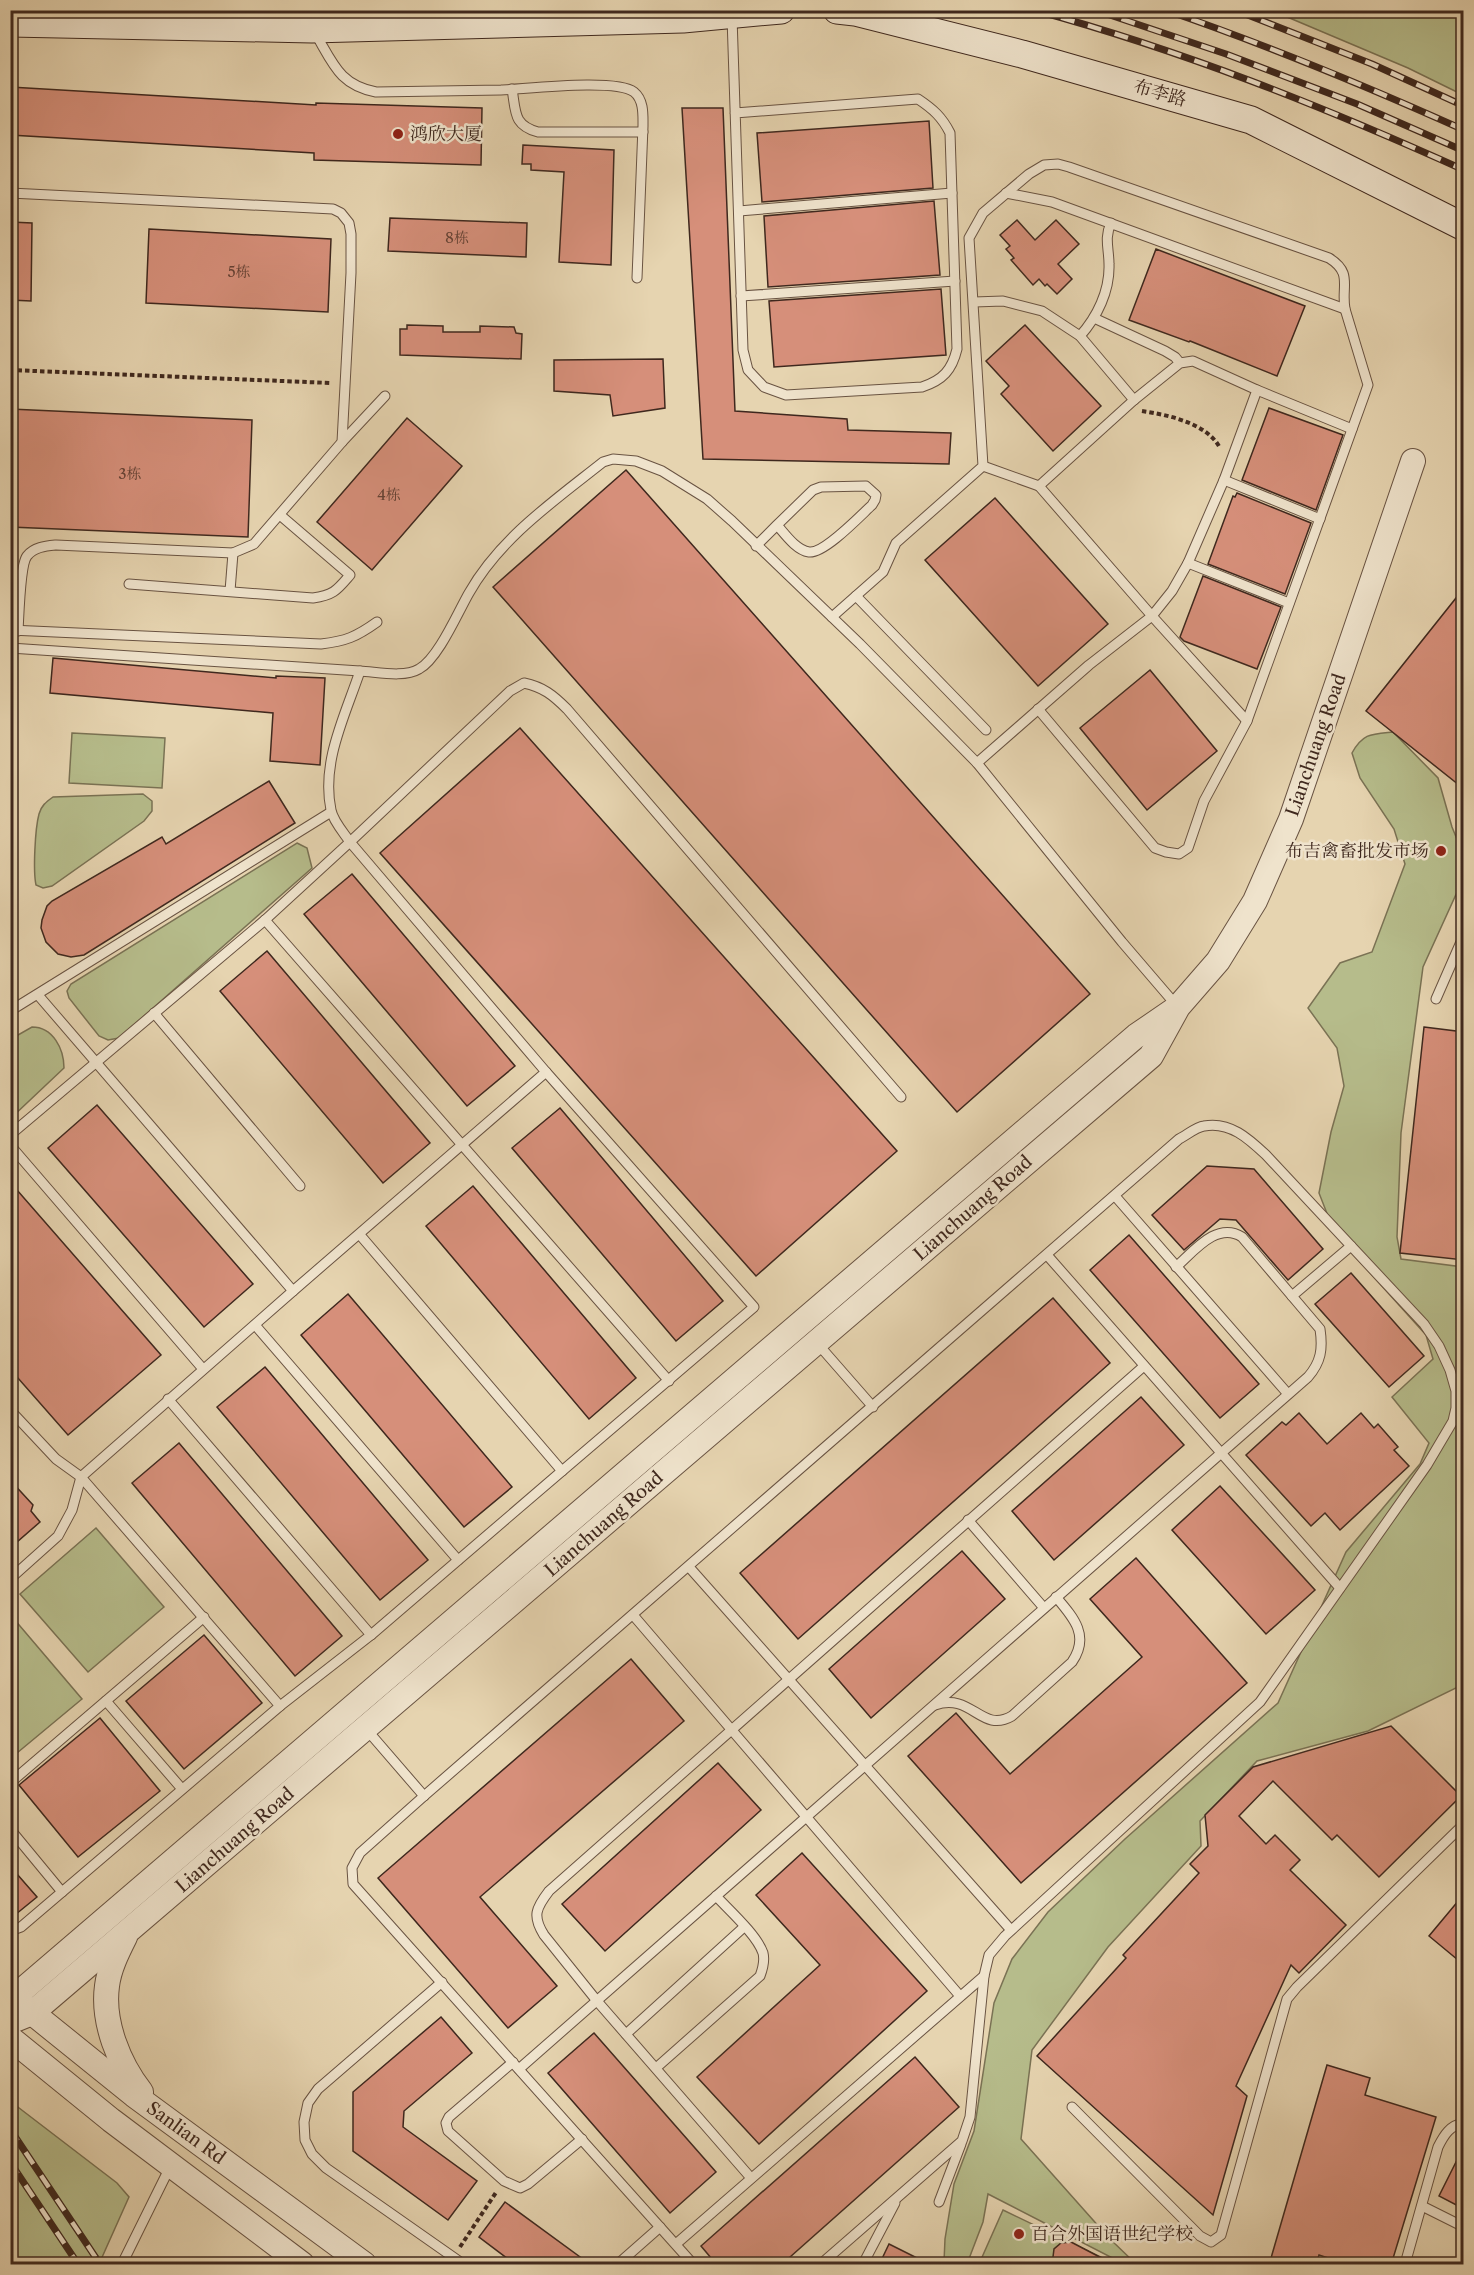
<svg xmlns="http://www.w3.org/2000/svg" width="1474" height="2275" font-family="'Libre Caslon Text','Noto Serif SC',serif">
<style>
.green{fill:#b6bc8b;stroke:#7a7254;stroke-width:1.5}
.building{fill:#d68f7a;stroke:#3f281e;stroke-width:1.5}
.lines{fill:none;stroke-linecap:round;stroke-linejoin:round}
.service-casing{stroke:#695342;stroke-width:11}
.tertiary-casing{stroke:#695342;stroke-width:26}
.secondary-casing{stroke:#3f281e;stroke-width:29}
.path{stroke:#3f281e;stroke-width:4;stroke-dasharray:4.5 3;stroke-linecap:butt}
.service{stroke:#efe3cc;stroke-width:9}
.tertiary{stroke:#efe3cc;stroke-width:24}
.secondary{stroke:#efe3cc;stroke-width:27}
.rail-casing{stroke:#3f281e;stroke-width:7}
.rail{stroke:#efe3cc;stroke-width:4.5;stroke-dasharray:14;stroke-linecap:butt}
.poi-dot{fill:#8f2418;stroke:#efe3cc;stroke-width:2}
.labels{text-anchor:middle;dominant-baseline:central;stroke-width:5;stroke-linejoin:round;paint-order:stroke}
.number-label{font-size:15px;fill:#654235}
.street-label{font-size:18px;fill:#3f281e;stroke:#efe3cc}
.poi-label{font-size:18px;fill:#3f281e;stroke:#efe3cc;text-anchor:start}
</style>
<rect width="100%" height="100%" fill="#e6d4b0"/>
<filter id="stains"><feTurbulence type="fractalNoise" baseFrequency=".00333" numOctaves="4"/><feColorMatrix values="0 0 0 0 .2 0 0 0 0 .09 0 0 0 0 .02 0 0 0 .5 -.17"/></filter>
<radialGradient id="worn" r=".72"><stop offset=".6" stop-color="#630" stop-opacity="0"/><stop offset="1" stop-color="#630" stop-opacity=".3"/></radialGradient>
<!-- green -->
<g class="green">
<polygon points="1273,11 1463,11 1463,95 1408,68"/>
<path d="M1393,732L1438,778L1452,827L1463,854V879L1423,967L1401,1133L1397,1237L1401,1259L1463,1267V1680L1456,1688L1368,1731L1257,1761L1200,1821L1201,1846L1108,1947L1032,2050L1021,2139L1109,2238L1136,2264H1124L988,2194L983,2222L967,2264H947L944,2262L945,2239L954,2184L974,2131L994,2003L1012,1959L1048,1912L1125,1839L1278,1703L1346,1552L1420,1464L1429,1443L1392,1397L1433,1359L1426,1335L1335,1234L1319,1193L1331,1132L1344,1086L1337,1048L1308,1008L1340,963L1372,952L1405,864L1394,829L1360,778L1352,753C1363,733 1372,734 1393,732Z"/>
<polygon points="72,733 165,738 162,788 69,783"/>
<path d="M143,794L152,801V811L144,821L52,886L43,888L36,885C33,871 35,829 39,814C41,806 46,802 53,797Z"/>
<polygon points="297,843 307,848 312,868 119,1038 108,1040 99,1036 69,998 67,991 71,984"/>
<path d="M32,1027C53,1027 64,1049 64,1068L11,1118V1039Z"/>
<polygon points="96,1528 164,1607 88,1672 20,1594"/>
<polygon points="14,1619 82,1699 11,1758 10,1621"/>
<polygon points="10,2101 117,2183 129,2197 99,2264 11,2264"/>
<polygon points="1003,2210 1115,2264 979,2264"/>
</g>
<!-- building -->
<g class="building">
<polygon points="10,87 316,105 316,103 482,108 481,165 314,160 314,153 10,135"/>
<polygon points="682,108 723,108 735,411 847,419 848,430 951,433 949,464 703,459"/>
<polygon points="929,121 933,188 762,202 757,133"/>
<polygon points="523,145 614,150 611,265 559,262 564,172 531,170 531,164 522,164"/>
<polygon points="934,201 940,275 768,287 764,216"/>
<polygon points="390,218 527,223 526,257 388,251"/>
<polygon points="1017,220 1035,240 1056,220 1079,244 1058,264 1072,279 1057,294 1047,284 1045,286 1039,279 1033,285 1011,260 1014,258 1006,249 1010,246 1000,235"/>
<polygon points="10,222 32,223 31,301 10,300"/>
<polygon points="149,229 331,239 328,312 146,303"/>
<polygon points="1156,249 1305,306 1277,376 1190,341 1189,342 1129,320"/>
<polygon points="941,289 946,355 774,367 769,301"/>
<polygon points="407,325 443,326 443,332 480,332 480,326 514,327 516,333 522,334 521,359 400,355 400,329 407,329"/>
<polygon points="1025,325 1101,406 1053,451 1001,394 1009,386 986,361"/>
<polygon points="663,359 665,408 613,416 610,395 554,391 554,360"/>
<polygon points="1269,408 1343,435 1316,510 1242,480"/>
<polygon points="10,409 252,420 248,537 10,527"/>
<polygon points="407,418 462,466 372,570 317,522"/>
<polygon points="626,470 1090,994 957,1112 493,587"/>
<polygon points="1237,493 1311,523 1285,594 1208,564 1233,496 1235,497"/>
<polygon points="995,498 1108,624 1038,686 925,560"/>
<polygon points="1203,576 1281,607 1257,669 1184,641 1180,637"/>
<polygon points="1464,588 1464,789 1366,711"/>
<polygon points="53,658 276,678 276,676 325,678 320,765 270,761 273,713 50,693"/>
<polygon points="1150,670 1217,751 1147,810 1080,728"/>
<polygon points="520,728 897,1151 756,1276 380,853"/>
<polygon points="269,781 295,823 84,955 71,957 58,954 46,942 41,928 42,920 47,906 52,901 162,837 166,844"/>
<polygon points="352,874 515,1066 467,1106 304,914"/>
<polygon points="267,951 430,1143 383,1183 220,991"/>
<polygon points="1424,1027 1464,1032 1464,1260 1400,1253"/>
<polygon points="97,1105 253,1284 204,1327 48,1148"/>
<polygon points="560,1108 723,1301 676,1341 512,1148"/>
<polygon points="1207,1166 1254,1169 1323,1249 1288,1280 1236,1220 1220,1219 1184,1250 1152,1215"/>
<polygon points="10,1182 161,1355 68,1435 10,1369"/>
<polygon points="473,1186 636,1378 589,1419 426,1226"/>
<polygon points="1129,1235 1259,1384 1220,1418 1090,1270"/>
<polygon points="1351,1273 1424,1356 1389,1387 1315,1304"/>
<polygon points="348,1294 512,1487 464,1527 301,1335"/>
<polygon points="1053,1298 1110,1363 798,1639 740,1573"/>
<polygon points="265,1367 428,1560 380,1600 217,1407"/>
<polygon points="1141,1397 1184,1445 1054,1560 1012,1511"/>
<polygon points="1299,1413 1327,1444 1361,1413 1374,1428 1378,1424 1398,1447 1394,1450 1409,1466 1340,1530 1325,1513 1311,1526 1246,1455 1282,1422 1286,1425"/>
<polygon points="179,1443 342,1636 295,1676 132,1483"/>
<polygon points="10,1480 33,1505 31,1511 40,1522 10,1548"/>
<polygon points="1220,1486 1315,1590 1266,1634 1172,1530"/>
<polygon points="962,1551 1005,1599 871,1718 829,1669"/>
<polygon points="1136,1558 1247,1683 1021,1883 908,1756 956,1713 1010,1774 1142,1657 1090,1599"/>
<polygon points="204,1635 262,1703 184,1769 126,1701"/>
<polygon points="631,1659 684,1721 480,1897 557,1986 508,2028 378,1878"/>
<polygon points="100,1718 160,1791 78,1857 19,1785"/>
<polygon points="1391,1726 1461,1796 1379,1877 1337,1835 1332,1840 1273,1781 1239,1816 1266,1844 1275,1835 1300,1860 1290,1870 1346,1925 1299,1973 1291,1965 1236,2086 1247,2096 1213,2215 1037,2056 1126,1958 1123,1955 1199,1873 1190,1864 1208,1846 1205,1815 1253,1767"/>
<polygon points="718,1763 761,1810 605,1951 562,1904"/>
<polygon points="802,1853 927,1991 759,2144 697,2077 820,1965 756,1895"/>
<polygon points="10,1866 37,1897 10,1919"/>
<polygon points="1464,1894 1464,1965 1429,1936"/>
<polygon points="441,2017 472,2053 404,2111 403,2127 477,2181 448,2220 353,2151 353,2092"/>
<polygon points="594,2033 716,2172 670,2213 548,2073"/>
<polygon points="915,2057 959,2107 781,2265 717,2265 701,2246"/>
<polygon points="1327,2065 1370,2078 1365,2095 1436,2117 1391,2265 1349,2265 1319,2255 1316,2265 1269,2265"/>
<polygon points="1464,2146 1464,2209 1439,2196"/>
<polygon points="505,2202 591,2265 516,2265 479,2237"/>
<polygon points="1071,2242 1115,2265 1052,2265 1054,2249 1061,2243"/>
<polygon points="889,2244 931,2265 879,2265"/>
</g>
<g class="lines">
<!-- service casing -->
<g class="service-casing">
<g id="service">
<path d="M732,17L743,350L748,370L764,387L786,395L922,387C943,380 952,370 957,349L950,133C942,117 933,109 918,99L735,113"/>
<path d="M315,33C333,63 339,85 376,92C418,91 459,91 501,90C526,89 616,78 634,92C644,100 643,115 643,126L637,278"/>
<path d="M512,89C516,112 513,125 538,132H643"/>
<path d="M10,193L333,209L341,213L349,223L351,234V273L342,442L254,544L233,553L56,545C46,546 34,547 27,556C20,565 19,616 18,631"/>
<polyline points="1006,193 1052,202 1345,309"/>
<polyline points="739,211 952,193"/>
<polyline points="741,296 955,281"/>
<polyline points="974,302 1003,301 1042,311 1080,336 1134,400"/>
<polyline points="1094,318 1165,351 1175,357 1180,363"/>
<path d="M1080,336C1097,317 1110,291 1109,264C1109,249 1104,238 1111,223"/>
<polyline points="1257,390 1352,429"/>
<polyline points="342,442 385,396"/>
<polyline points="1224,480 1320,519"/>
<polyline points="1039,486 1152,616 1247,721"/>
<path d="M756,546L777,525C785,534 796,550 809,552C824,554 860,516 872,505L875,500L876,495L866,486L821,487L813,490L777,525"/>
<polyline points="1188,563 1289,603"/>
<path d="M129,584L313,598C334,595 337,590 350,575L280,515"/>
<polyline points="230,591 233,553"/>
<polyline points="856,596 986,730"/>
<path d="M832,617L883,572L896,543L983,466L969,238L983,213L1029,174L1044,165L1058,164L1069,167L1329,258C1353,273 1341,286 1345,309L1368,385L1247,721L1204,801L1188,848L1179,854L1166,852L1155,848L1038,709"/>
<path d="M10,630L321,644C346,641 356,637 377,622"/>
<path d="M10,648L360,671C378,672 404,678 419,669C438,659 458,612 469,593C500,538 554,501 603,462L613,459L636,461L662,471L707,499L732,521L860,644L977,763L1122,942L1176,1005"/>
<polyline points="977,763 1089,665 1152,616 1172,591 1188,563 1224,480 1257,390 1193,361 1180,363 1134,400 1039,486 983,466"/>
<polyline points="265,920 669,1381"/>
<path d="M38,995L293,1291L546,1072L350,842L510,691L524,683C543,687 553,695 567,709L901,1097"/>
<polyline points="1436,999 1464,935"/>
<polyline points="10,1011 331,812"/>
<polyline points="154,1013 300,1186"/>
<polyline points="546,1072 754,1307 562,1471"/>
<path d="M10,1135L265,920L350,842C344,833 333,821 331,810C321,762 345,716 360,671"/>
<polyline points="10,1145 203,1369"/>
<polyline points="1115,1196 1288,1394"/>
<polyline points="1047,1255 1340,1588"/>
<polyline points="1292,1296 1351,1246"/>
<polyline points="255,1325 458,1560"/>
<polyline points="817,1343 873,1407"/>
<polyline points="168,1399 371,1635"/>
<polyline points="10,1410 56,1459 81,1477 293,1291"/>
<polyline points="81,1477 280,1706 371,1635 562,1471 360,1235"/>
<polyline points="968,1520 1044,1608"/>
<polyline points="689,1567 1011,1930"/>
<polyline points="10,1579 58,1536 72,1510 81,1477"/>
<polyline points="633,1615 960,1996"/>
<polyline points="106,1701 182,1789"/>
<path d="M935,1705C972,1692 981,1734 1012,1716L1072,1662C1090,1636 1074,1618 1056,1597"/>
<polyline points="367,1730 424,1796"/>
<polyline points="10,1783 204,1617"/>
<polyline points="10,1829 62,1892 280,1706"/>
<polyline points="10,1931 21,1927 62,1892"/>
<polyline points="442,1982 318,2089 308,2103 304,2122 305,2140 312,2154 326,2168 463,2264"/>
<polyline points="626,2034 744,1927"/>
<polyline points="513,2062 449,2117 446,2123 448,2131 504,2181 520,2188 528,2184 582,2139"/>
<path d="M656,2068L760,1976C763,1968 765,1961 763,1953C757,1935 729,1910 716,1896"/>
<path d="M519,2069L1308,1377C1321,1362 1323,1349 1320,1329L1242,1237C1217,1221 1194,1251 1176,1267"/>
<polyline points="1072,2107 1200,2236 1211,2242 1221,2235 1287,1999 1297,1987 1464,1824"/>
<path d="M751,2178L597,2001L544,1935C532,1916 536,1908 549,1891L1144,1366"/>
<polyline points="939,2202 961,2144"/>
<polyline points="1422,2206 1464,2227"/>
<polyline points="676,2244 984,1976"/>
<polyline points="122,2264 170,2167"/>
<polyline points="618,2264 660,2227"/>
<path d="M693,2264L353,1884L352,1868L360,1853L424,1796L1179,1139C1187,1135 1196,1127 1204,1126C1230,1121 1249,1139 1266,1155L1424,1324L1439,1346L1450,1370L1456,1391V1408L1453,1421L1427,1465L1260,1702L1005,1936L989,1955L984,1976L970,2117L962,2141L821,2264"/>
<polyline points="863,2264 895,2203"/>
<path d="M1405,2264L1438,2147C1444,2135 1450,2125 1464,2123"/>
</g>
</g>
<!-- tertiary casing -->
<g class="tertiary-casing">
<g id="tertiary">
<path d="M125,1937C117,1953 109,1969 107,1986C102,2022 119,2064 141,2092"/>
<polyline points="10,2003 13,1998 1136,1036 1174,1010"/>
<polyline points="20,2003 134,2095 364,2264"/>
<polyline points="10,2022 32,2013 1151,1056 1178,1007 1218,961 1255,901 1291,819 1413,461"/>
<polyline points="10,2038 111,2120 302,2264"/>
</g>
</g>
<!-- secondary casing -->
<g class="secondary-casing">
<g id="secondary">
<polyline points="837,10 855,12 1022,54 1251,120 1464,227"/>
<polyline points="10,23 312,29 683,19 781,10"/>
</g>
</g>
<!-- path -->
<g class="path">
<polyline points="10,370 331,383"/>
<path d="M1142,411C1168,415 1207,423 1220,448"/>
<polyline points="460,2247 497,2191"/>
</g>
<!-- service -->
<use href="#service" class="service"/>
<!-- tertiary -->
<use href="#tertiary" class="tertiary"/>
<!-- secondary -->
<use href="#secondary" class="secondary"/>
<!-- rail casing -->
<g class="rail-casing">
<g id="rail">
<path d="M1034,10C1184,51 1322,106 1464,170"/>
<polyline points="1095,10 1226,54 1357,104 1464,151"/>
<path d="M1165,10C1267,45 1366,86 1464,130"/>
<polyline points="1235,10 1372,64 1464,106"/>
<polyline points="10,2129 100,2264"/>
<polyline points="10,2162 78,2264"/>
</g>
</g>
<!-- rail -->
<use href="#rail" class="rail"/>
</g>
<!-- markers -->
<g class="poi-dot">
<circle cx="398" cy="134" r="6"/>
<circle cx="1441" cy="851" r="6"/>
<circle cx="1019" cy="2234" r="6"/>
</g>
<g class="labels">
<!-- number labels -->
<g class="number-label">
<text x="457" y="237">8栋</text>
<text x="239" y="271">5栋</text>
<text x="130" y="473">3栋</text>
<text x="389" y="494">4栋</text>
</g>
<!-- street labels -->
<g class="street-label">
<text transform="translate(1160 93) rotate(16)">布李路</text>
<text transform="translate(1316 745) rotate(-71)">Lianchuang Road</text>
<text transform="translate(973 1208) rotate(-41)">Lianchuang Road</text>
<text transform="translate(604 1524) rotate(-41)">Lianchuang Road</text>
<text transform="translate(235 1840) rotate(-41)">Lianchuang Road</text>
<text transform="translate(186 2133) rotate(36)">Sanlian Rd</text>
</g>
<!-- poi labels -->
<g class="poi-label">
<text x="410" y="134">鸿欣大厦</text>
<text x="1429" y="851" text-anchor="end">布吉禽畜批发市场</text>
<text x="1031" y="2234">百合外国语世纪学校</text>
</g>
</g>
<!-- margin -->
<rect width="1474" height="2275" fill="none" stroke="#e6d4b0" stroke-width="36"/>
<rect x="12" y="12" width="1450" height="2251" fill="none" stroke="#3f281e" stroke-width="3"/>
<rect x="18" y="18" width="1438" height="2239" fill="none" stroke="#3f281e" stroke-width="1.5"/>
<rect width="100%" height="100%" filter="url(#stains)"/>
<rect width="100%" height="100%" fill="url(#worn)"/>
</svg>
